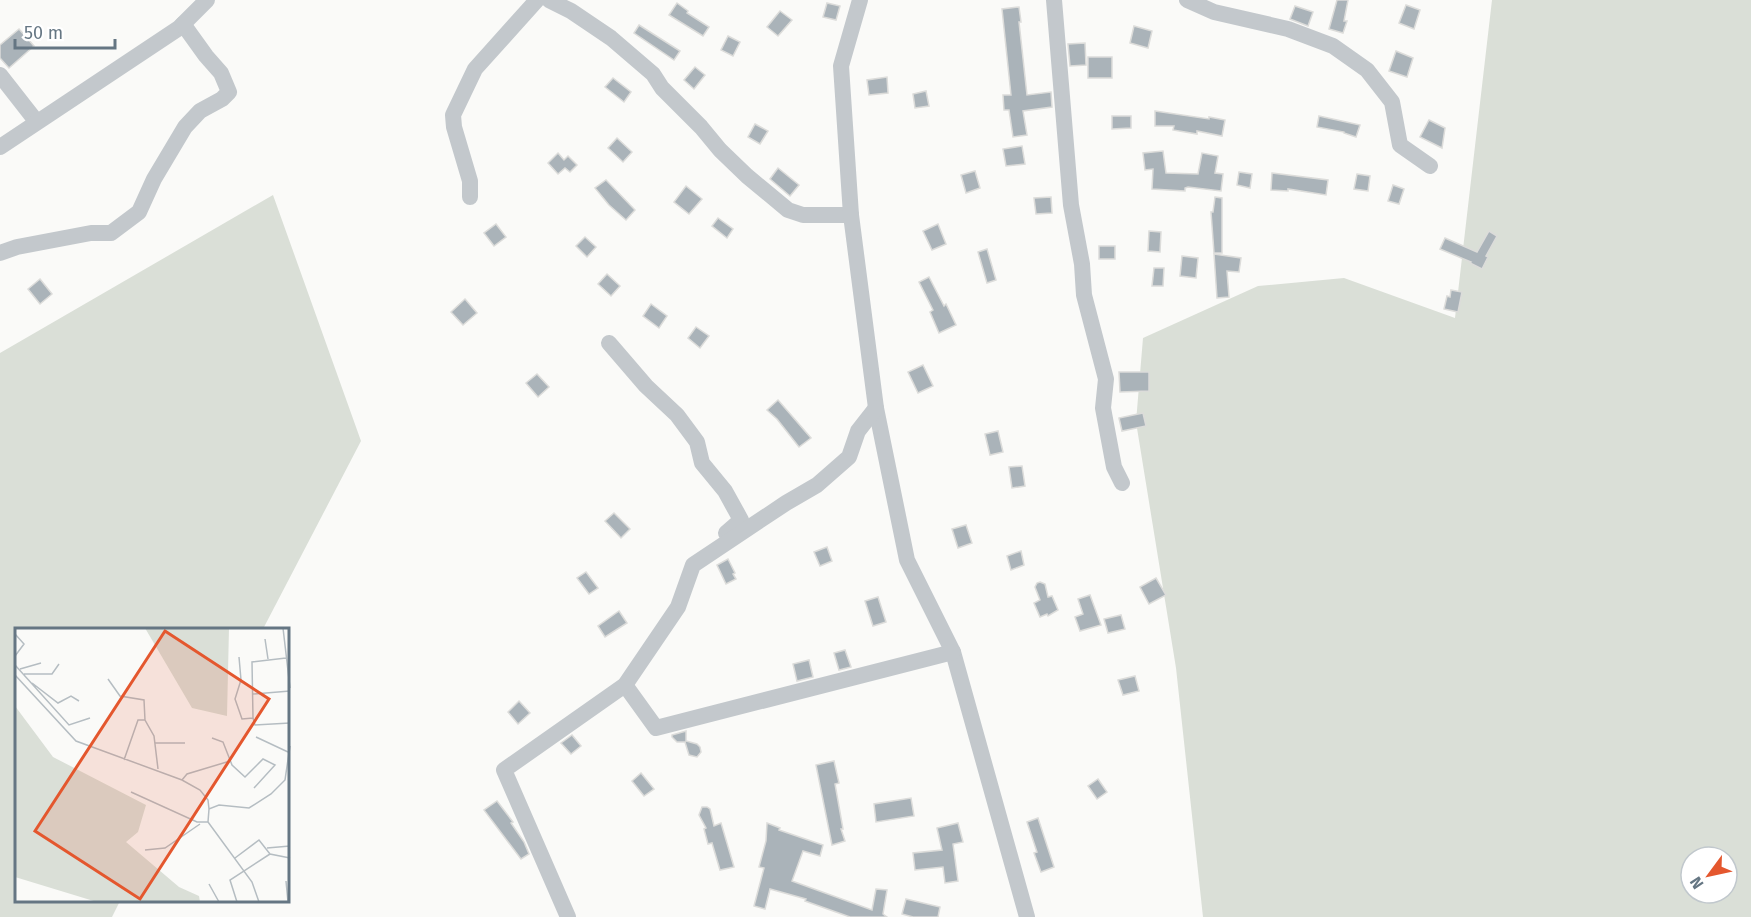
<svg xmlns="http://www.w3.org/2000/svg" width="1751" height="917" font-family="'Fira Sans',sans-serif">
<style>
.green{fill:#dadfd7;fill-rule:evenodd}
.building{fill:#aab3b9;stroke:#dcdcda;stroke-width:1.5}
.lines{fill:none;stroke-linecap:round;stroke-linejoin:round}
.minor{stroke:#c3c8cc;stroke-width:16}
.inset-road{fill:none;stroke:#b5bdc2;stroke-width:1.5}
.view{fill:#e4572e;fill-opacity:0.15;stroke:#e4572e;stroke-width:3}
.inset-edge{fill:none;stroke:#657683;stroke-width:3}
</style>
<rect width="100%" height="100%" fill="#fafaf8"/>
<!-- green -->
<g class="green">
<path d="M1492,0H1751V917H1203L1176,668L1136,422L1143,338L1258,286L1344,278L1455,318ZM1691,857H1727V893H1691Z"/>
<polygon points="273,195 361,441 263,629 16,629 16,900 120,901 112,917 0,917 0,353"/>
</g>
<!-- building -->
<g class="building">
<polygon points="1337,0 1348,0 1344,21 1347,21 1343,33 1329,29"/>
<polygon points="677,3 688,11 687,13 709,27 703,36 669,15"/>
<polygon points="827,3 840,6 836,20 823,17"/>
<polygon points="1406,5 1420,10 1414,29 1399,23"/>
<polygon points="1295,6 1313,12 1308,26 1290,19"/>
<polygon points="1019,7 1021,22 1019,22 1027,95 1051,92 1052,107 1023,111 1027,135 1013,137 1009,110 1004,110 1003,95 1011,95 1002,9"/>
<polygon points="780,11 792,20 778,36 767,27"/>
<polygon points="639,25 680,51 674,60 634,33"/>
<polygon points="1134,26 1152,31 1148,48 1130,43"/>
<polygon points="19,29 34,46 9,68 0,58 0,45"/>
<polygon points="728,36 740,42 733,56 721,50"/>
<polygon points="1085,43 1086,65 1070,66 1068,44"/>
<polygon points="1396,51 1413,58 1407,77 1389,71"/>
<rect x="1088" y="57" width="24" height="21"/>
<polygon points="695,67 705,75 694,89 684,80"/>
<polygon points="887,77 888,93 869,95 867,80"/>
<polygon points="613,78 631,92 624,102 605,87"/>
<polygon points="926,91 929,106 915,108 913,94"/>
<polygon points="1155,111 1209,119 1209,117 1225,120 1222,136 1197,131 1197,134 1173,130 1174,126 1155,126"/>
<polygon points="1112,116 1131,116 1131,128 1112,129"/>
<polygon points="1319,116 1360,125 1356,137 1344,133 1344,132 1317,127"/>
<polygon points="1429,120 1445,128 1442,148 1420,137"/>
<polygon points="755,124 768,131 760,144 748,137"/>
<polygon points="617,138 632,152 623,162 608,148"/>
<polygon points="1022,146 1025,164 1006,166 1003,149"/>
<polygon points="1163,151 1166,173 1198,174 1202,153 1218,156 1215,173 1223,174 1221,191 1188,187 1185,188 1185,191 1152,189 1153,169 1145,170 1143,153"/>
<polygon points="558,153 564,160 568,156 577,165 570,172 565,168 558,174 548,163"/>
<polygon points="778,168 799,185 790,196 770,179"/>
<polygon points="975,171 980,188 966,193 961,175"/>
<polygon points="1239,172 1252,174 1250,188 1237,185"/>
<polygon points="1272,173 1328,180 1326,195 1288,189 1288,191 1271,190"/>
<polygon points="1357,174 1370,176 1368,191 1354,189"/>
<polygon points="606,180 635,210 626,220 609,205 595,188"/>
<polygon points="1393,185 1404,189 1399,204 1388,201"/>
<polygon points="686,186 702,199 689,214 674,202"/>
<polygon points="1051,197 1052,213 1036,214 1034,198"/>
<polygon points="1215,197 1222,198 1222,253 1214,253 1211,212 1213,212"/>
<polygon points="718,218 733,229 727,238 712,226"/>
<polygon points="496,224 506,237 494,246 484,233"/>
<polygon points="938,224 946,244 932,250 923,231"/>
<polygon points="1149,231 1161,232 1160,252 1148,251"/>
<polygon points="1489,231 1497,236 1486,256 1488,257 1482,269 1470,263 1471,262 1440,249 1445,238 1477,252"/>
<polygon points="585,237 596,247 587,257 576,246"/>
<rect x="1099" y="246" width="16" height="13"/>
<polygon points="987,249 996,280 987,283 978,252"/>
<polygon points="1214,254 1241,258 1239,272 1227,271 1229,297 1217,298"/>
<polygon points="1182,256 1198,258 1196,278 1180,276"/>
<polygon points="1154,268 1164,268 1163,286 1152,286"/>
<polygon points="607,274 620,286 611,296 598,284"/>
<polygon points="929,277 944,306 946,304 956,325 939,333 930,312 933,310 919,282"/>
<polygon points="40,279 52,294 40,304 28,289"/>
<polygon points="1451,290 1462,292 1458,312 1444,309 1447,296 1450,297"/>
<polygon points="465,299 477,313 463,325 451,312"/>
<polygon points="651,304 667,316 659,328 643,316"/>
<polygon points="696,327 709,336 700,348 688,338"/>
<polygon points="923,365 933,386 918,393 908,372"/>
<polygon points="1119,372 1149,372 1149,391 1120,392"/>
<polygon points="537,374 549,387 538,397 526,383"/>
<polygon points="778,400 811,438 799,447 777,419 767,410"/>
<polygon points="1143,413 1146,426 1122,431 1119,418"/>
<polygon points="998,431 1003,452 990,455 985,434"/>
<polygon points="1022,466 1025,486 1012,488 1009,467"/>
<polygon points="614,513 630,529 621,538 605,521"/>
<polygon points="966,525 972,543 958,548 952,529"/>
<polygon points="827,547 832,561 820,566 814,552"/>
<polygon points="1021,551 1024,565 1011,570 1007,556"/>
<polygon points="728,559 735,573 733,574 736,579 726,584 717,565"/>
<polygon points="586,572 598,588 589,594 577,578"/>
<polygon points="1156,578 1166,595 1149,604 1140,587"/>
<polygon points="1040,582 1045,584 1048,597 1052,596 1058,610 1048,616 1047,614 1040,617 1034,603 1040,600 1035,587 1037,583"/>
<polygon points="1090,595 1101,625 1080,631 1075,617 1083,614 1078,599"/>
<polygon points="878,597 886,622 873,626 865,601"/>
<polygon points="619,611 627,623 605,637 598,626"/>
<polygon points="1121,615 1125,629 1108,633 1104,619"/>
<polygon points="845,650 851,667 839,670 834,653"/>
<polygon points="809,660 813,677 797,681 793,664"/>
<polygon points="1135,676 1139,691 1123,695 1118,680"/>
<polygon points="519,701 530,713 518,724 508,712"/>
<polygon points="686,731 686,741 697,744 700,747 701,752 697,757 689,755 685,742 677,742 672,737 672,735"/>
<polygon points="572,735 581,746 571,754 561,743"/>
<polygon points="834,761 839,783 835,784 843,829 841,829 845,841 832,845 816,765"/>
<polygon points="641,773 654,789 644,796 632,781"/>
<polygon points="1098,779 1107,792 1097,799 1088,786"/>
<polygon points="911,798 914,816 876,822 874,804"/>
<polygon points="497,801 513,822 511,823 524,842 529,854 521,859 484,810"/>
<polygon points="702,807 707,807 710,809 714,826 721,823 734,867 720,870 712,843 708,844 704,829 706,828 699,815"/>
<polygon points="1038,818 1054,867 1041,872 1034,853 1037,852 1027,822"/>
<polygon points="767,823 780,828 779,830 823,845 820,856 803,851 792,881 872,910 876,889 887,890 883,914 887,917 850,917 805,901 806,899 770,889 765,909 754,906 764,868 759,867 766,841"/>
<polygon points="958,823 963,842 953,844 958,881 945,883 943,867 915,870 913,853 942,850 937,828"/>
<polygon points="906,899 940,907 938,917 913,917 902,914"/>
</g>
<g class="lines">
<!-- minor -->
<g class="minor">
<polyline points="549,0 571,11 611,38 653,74 662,88 701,127 720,150 747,176 788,210 803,215 851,215"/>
<polyline points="860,0 841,66 851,215 876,408 907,560 953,652 1027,917"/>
<polyline points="1054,0 1071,205 1082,264 1084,295 1106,379 1103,408 1114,467 1122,483"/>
<polyline points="1187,0 1214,12 1288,29 1333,46 1367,70 1392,102 1400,145 1430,166"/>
<polyline points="0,75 36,121"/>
<polyline points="0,147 179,28 207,0"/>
<polyline points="470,197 470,181 454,127 453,115 475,69 537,0"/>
<polyline points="0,253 17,247 91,233 111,233 139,212 154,179 185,127 200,111 222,99 229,92 221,73 206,56 183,24"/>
<polyline points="609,343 646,386 677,415 697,442 702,463 725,491 741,520 726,533"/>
<polyline points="625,685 656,728 953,652"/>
<polyline points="568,917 504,770 625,685 678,607 693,565 786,503 817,485 849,457 858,431 876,408"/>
</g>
</g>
<!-- overview -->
<g transform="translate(15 628)">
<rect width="274" height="274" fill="#fafaf8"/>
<path d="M130,0H214L212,88L177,80ZM0,78L38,129L131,177L123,204L111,214L164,259L184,268L185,274H82L0,249Z" fill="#dadfd7"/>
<path class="inset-road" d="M268,0L275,60M0,6L9,16L0,28M250,11L253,31M224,29L226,52L220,71L227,91L238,90M271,30L237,34L238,90L240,97L275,95M0,37L54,97L75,90M5,41L26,35M9,46H37L44,36M0,47L61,113L167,152L185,162L193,172L194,181L204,177L234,180L256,166L270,152L275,118M93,51L105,68L129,72L130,92L139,108L143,141M17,55L43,75L56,68L64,73M238,66L275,63M241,109L273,124M197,110L208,114L217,137L230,149L248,131L260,137L239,160M140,115H170M109,132L123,92H130M167,152L172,146L215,133M116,164L182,194H193M194,181L193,194L237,254L244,274M252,220L275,218M130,222L150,220L185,196M220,230L244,212L255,226L275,230M271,253L273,274M194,256L204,274M222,274L215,252L255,226"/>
<path class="view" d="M150,3L254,71L125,271L20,203Z"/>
<rect width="274" height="274" class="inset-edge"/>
</g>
<!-- north arrow -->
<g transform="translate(1709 875) rotate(237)"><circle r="28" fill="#ffffff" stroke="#c1c8cd" stroke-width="1.5"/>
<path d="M0-4.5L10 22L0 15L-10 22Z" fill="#e4572e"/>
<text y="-9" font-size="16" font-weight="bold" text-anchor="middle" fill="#657683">N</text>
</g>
<!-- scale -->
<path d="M15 39v9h100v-9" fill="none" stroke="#657683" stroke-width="3"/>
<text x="24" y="39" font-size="18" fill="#657683" stroke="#ffffff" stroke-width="4.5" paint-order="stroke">50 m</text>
</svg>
